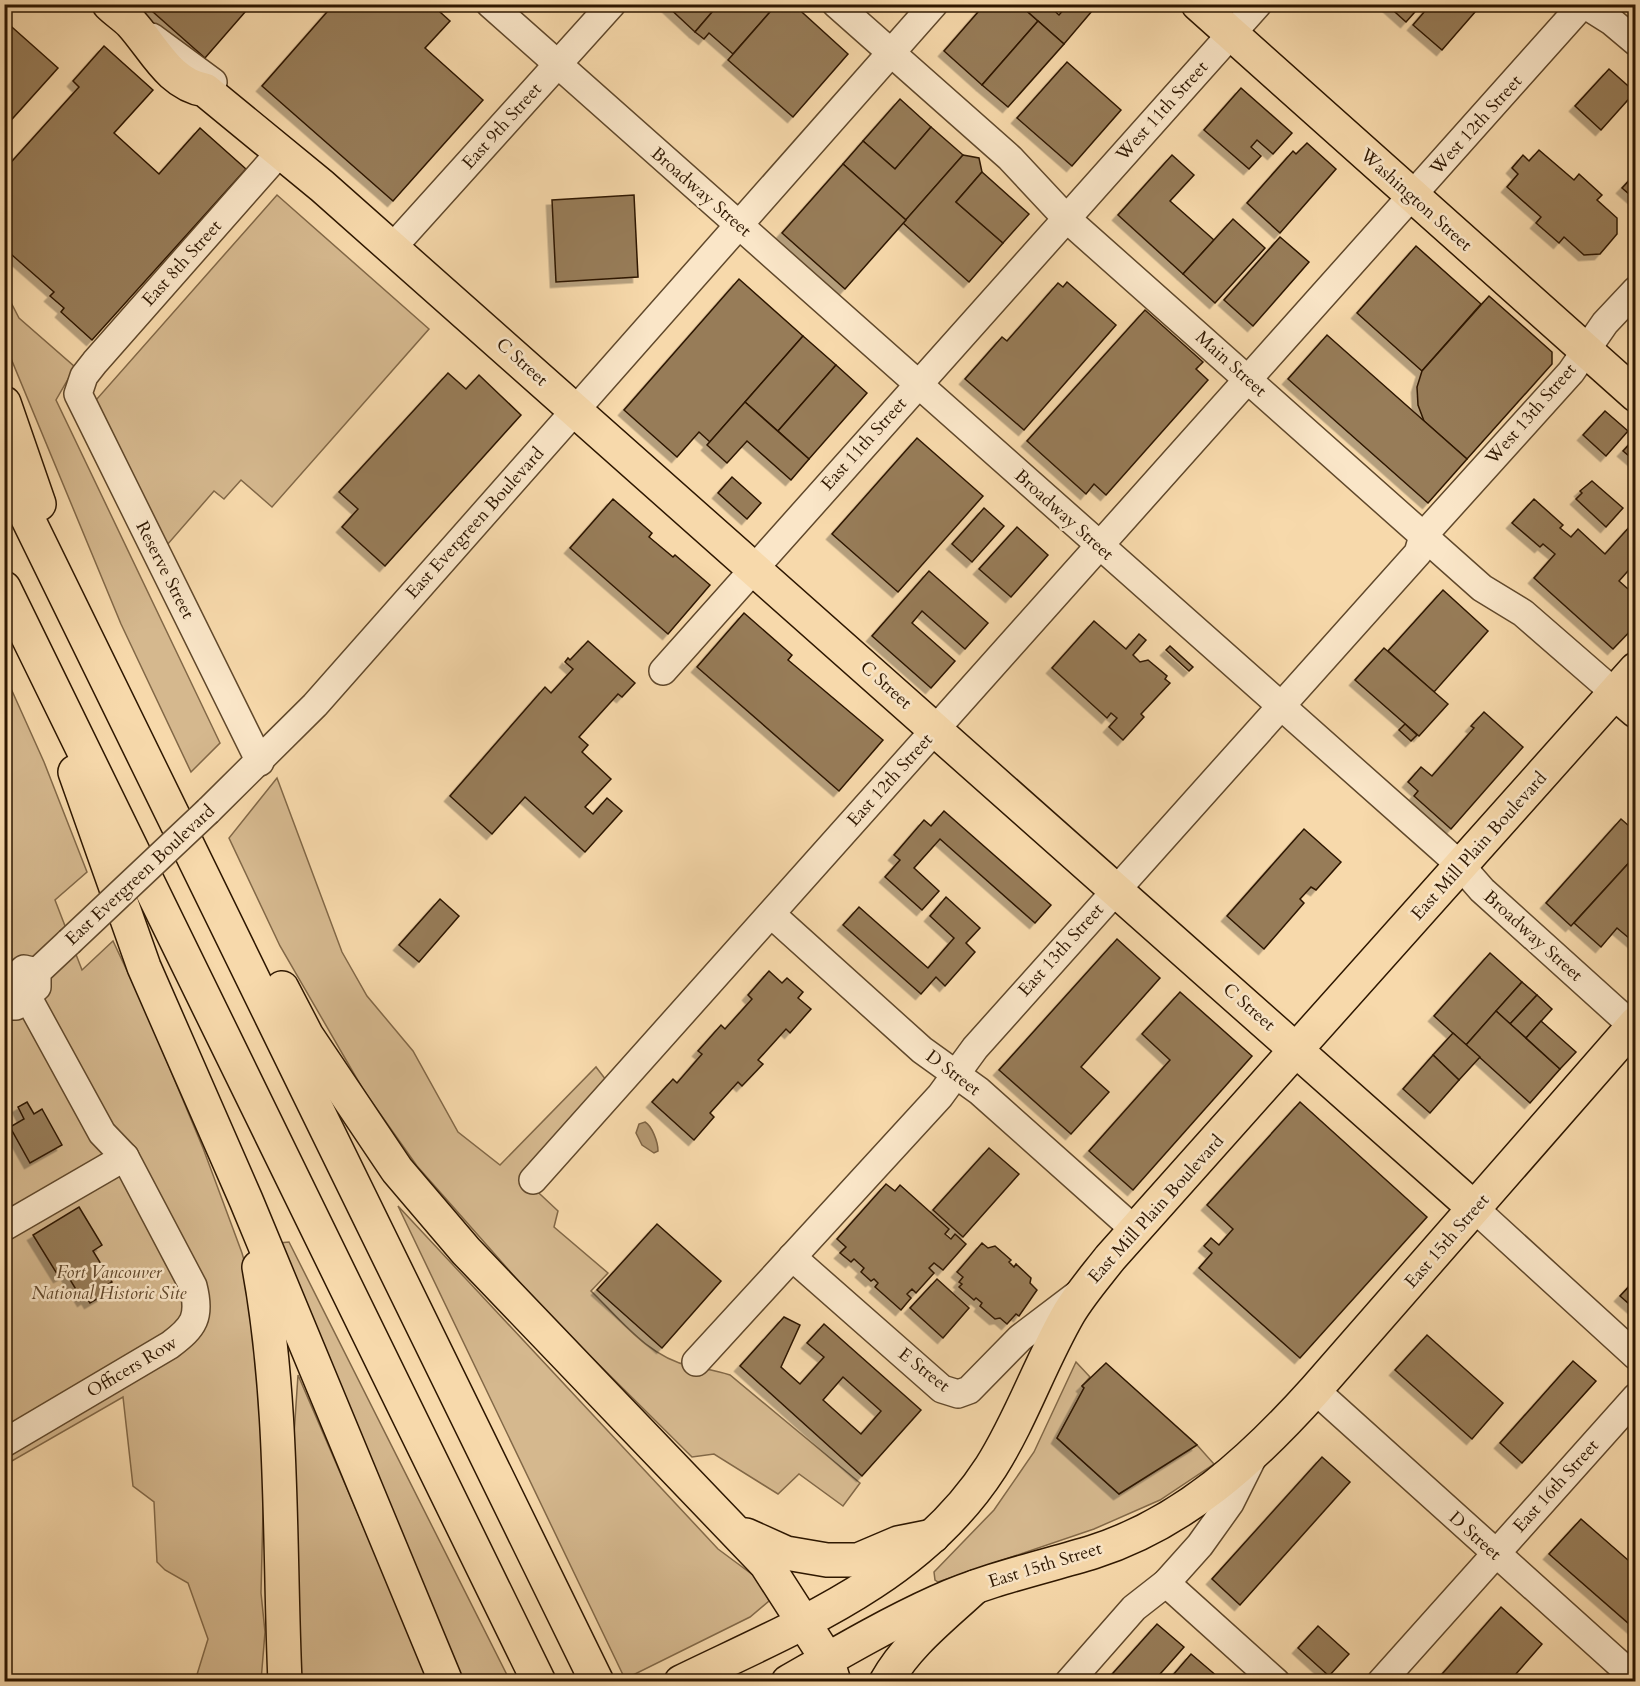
<svg xmlns="http://www.w3.org/2000/svg" width="1640" height="1686" font-family="Cardo,serif">
<style>
.green{fill:#d5b88e;stroke:#826847;stroke-width:1.5}
.water{fill:#b39771;stroke:#7e6444;stroke-width:1.5}
.building{fill:#977c59;stroke:#2e1700;stroke-width:1.5;fill-rule:evenodd;filter:url(#shadow)}
.lines{fill:none;stroke-linecap:round;stroke-linejoin:round}
.minor-casing{stroke:#60482b;stroke-width:30}
.major-casing{stroke:#2e1700;stroke-width:36}
.highway-casing{stroke:#2e1700;stroke-width:36}
.minor{stroke:#fae6c8;stroke-width:27}
.major{stroke:#f7d9ab;stroke-width:33}
.highway{stroke:#f7d9ab;stroke-width:33}
.minor-bridge-casing{stroke:#60482b;stroke-width:30;stroke-linecap:butt}
.minor-bridge{stroke:#fae6c8;stroke-width:27}
.labels{text-anchor:middle;dominant-baseline:central;stroke-width:5;stroke-linejoin:round;paint-order:stroke}
.street-label{font-size:18px;fill:#2e1700;stroke:#fae6c8}
.park-label{font-size:18px;font-style:italic;fill:#60472b;stroke:#fae6c8}
</style>
<defs>
<filter id="shadow"><feDropShadow dx="-5.5" dy="5.5" stdDeviation="0" flood-color="#0004"/></filter>
</defs>
<rect width="100%" height="100%" fill="#f7d9ab"/>
<filter id="stains"><feTurbulence type="fractalNoise" baseFrequency=".00333" numOctaves="4"/><feColorMatrix values="0 0 0 0 .2 0 0 0 0 .09 0 0 0 0 .02 0 0 0 .5 -.17"/></filter>
<radialGradient id="worn" r=".72"><stop offset=".6" stop-color="#630" stop-opacity="0"/><stop offset="1" stop-color="#630" stop-opacity=".3"/></radialGradient>
<!-- green -->
<g class="green">
<polygon points="277,195 429,329 272,507 241,480 224,499 214,491 167,545 96,400"/>
<polygon points="4,289 19,318 75,367 56,400 220,743 191,772 121,624 5,344"/>
<polygon points="4,673 44,762 87,872 55,900 82,970 113,941 145,1009 203,1148 242,1253 257,1306 264,1470 261,1593 265,1632 261,1681 195,1681 208,1639 188,1583 165,1570 157,1562 154,1502 133,1486 123,1397 5,1465"/>
<path d="M277,778L342,952L367,996L413,1051L458,1132L500,1165L596,1067L606,1080L525,1180L558,1211L554,1227L608,1273L591,1291C620,1319 648,1357 690,1366C704,1369 716,1370 730,1375L860,1483L843,1506L799,1474L778,1494L714,1454L692,1457L544,1310L417,1166L364,1091L280,946L229,838Z"/>
<polygon points="398,1206 718,1549 761,1581 769,1601 750,1617 625,1679"/>
<polygon points="289,1242 510,1681 459,1681 279,1243"/>
<polygon points="1076,1362 1090,1377 1082,1386 1084,1388 1057,1438 1119,1494 1197,1445 1214,1464 1160,1500 1094,1529 938,1582 935,1580 934,1572 994,1510 1034,1452"/>
<polygon points="298,1375 430,1681 298,1682 290,1494"/>
</g>
<!-- water -->
<path class="water" d="M645,1122C652,1126 658,1142 658,1151L654,1153L642,1145L636,1133L639,1124Z"/>
<!-- building -->
<g class="building">
<polygon points="144,4 252,4 205,58"/>
<polygon points="334,4 431,4 450,21 425,48 483,100 393,201 262,86"/>
<polygon points="665,4 719,4 695,32"/>
<polygon points="719,4 777,4 733,54 709,33 704,39 695,32"/>
<polygon points="777,4 793,4 848,54 793,117 728,60"/>
<polygon points="985,4 1019,4 1038,21 982,85 944,51"/>
<polygon points="1019,4 1047,4 1059,15 1065,8 1061,4 1085,4 1092,11 1064,44"/>
<polygon points="1386,4 1422,4 1406,22"/>
<polygon points="1431,4 1482,4 1442,50 1413,25"/>
<polygon points="4,20 58,68 4,128 4,83 11,76 4,70"/>
<polygon points="1038,21 1064,44 1008,107 982,85"/>
<polygon points="104,46 153,90 114,133 159,174 200,128 246,169 92,340 61,312 64,308 50,296 54,292 4,248 4,230 11,222 4,217 4,170 79,87 73,81"/>
<polygon points="1067,62 1121,110 1072,166 1017,118"/>
<polygon points="1609,69 1635,92 1601,130 1575,106"/>
<polygon points="1241,88 1292,133 1273,154 1257,140 1251,147 1261,156 1249,169 1204,130"/>
<polygon points="900,99 931,127 895,169 863,141"/>
<polygon points="931,127 963,155 906,220 843,164 863,141 895,169"/>
<polygon points="1307,143 1336,169 1280,233 1247,203 1293,151 1296,154"/>
<polygon points="1539,150 1574,180 1579,174 1602,195 1597,200 1617,218 1617,234 1600,254 1584,255 1564,237 1559,243 1536,223 1541,217 1507,187 1518,174 1512,168 1523,155 1529,161"/>
<polygon points="963,155 979,158 982,172 956,202 1003,243 969,282 903,223"/>
<polygon points="1172,155 1194,175 1170,201 1214,240 1183,274 1118,215"/>
<polygon points="843,164 906,220 845,289 782,233"/>
<polygon points="982,172 1029,214 1003,243 956,202"/>
<polygon points="1636,173 1636,200 1622,188"/>
<polygon points="634,195 638,277 556,282 552,200"/>
<polygon points="1233,219 1265,248 1215,303 1183,274"/>
<polygon points="1280,237 1309,262 1253,326 1224,300"/>
<polygon points="1416,246 1481,304 1422,371 1357,313"/>
<polygon points="739,279 803,336 710,442 699,432 677,457 624,410"/>
<polygon points="1067,282 1116,325 1024,430 965,379 1002,337 1007,341 1058,283 1063,287"/>
<polygon points="1489,296 1552,352 1552,364 1467,459 1424,421 1418,405 1417,387 1422,371"/>
<polygon points="1145,310 1203,362 1196,369 1208,380 1106,495 1094,484 1086,494 1027,441"/>
<polygon points="1327,335 1467,459 1428,503 1288,379"/>
<polygon points="803,336 836,365 778,431 745,402"/>
<polygon points="836,365 867,393 809,459 778,431"/>
<polygon points="448,373 466,389 479,375 521,415 385,566 342,527 358,509 339,492"/>
<polygon points="745,402 809,459 791,480 747,441 727,463 707,445"/>
<polygon points="1605,411 1628,431 1606,456 1583,435"/>
<polygon points="917,438 983,496 898,592 832,534"/>
<polygon points="1635,438 1636,438 1636,462 1623,451"/>
<polygon points="732,477 761,503 747,519 718,493"/>
<polygon points="1592,481 1623,508 1606,527 1576,499 1582,493 1580,491"/>
<polygon points="613,499 652,533 649,537 673,557 675,555 710,585 668,634 570,548"/>
<polygon points="1534,499 1563,525 1560,528 1571,537 1578,529 1605,554 1631,525 1636,530 1636,562 1619,581 1636,596 1636,625 1613,649 1534,578 1555,554 1543,544 1540,547 1512,523"/>
<polygon points="984,508 1004,526 972,562 952,544"/>
<polygon points="1017,527 1048,555 1011,597 979,569"/>
<polygon points="929,571 988,623 965,649 922,611 912,623 955,661 931,688 872,636"/>
<polygon points="1443,590 1488,631 1434,692 1388,651"/>
<polygon points="744,613 792,655 788,660 883,740 839,791 697,667"/>
<polygon points="1094,621 1126,649 1139,634 1146,640 1133,655 1140,662 1148,660 1167,676 1165,679 1170,683 1141,714 1144,717 1123,740 1109,727 1117,718 1111,713 1107,718 1052,668"/>
<polygon points="588,641 635,683 622,697 618,694 579,737 588,745 582,752 611,779 585,807 593,814 607,798 622,811 585,852 525,797 492,834 450,796 545,687 551,693 573,669 565,662 568,658 570,660"/>
<polygon points="1170,646 1193,667 1189,671 1166,650"/>
<polygon points="1384,648 1448,704 1419,736 1355,680"/>
<polygon points="1484,712 1523,747 1451,829 1414,796 1418,791 1408,782 1421,767 1432,776 1474,728 1471,726"/>
<polygon points="1405,724 1417,735 1411,741 1399,730"/>
<polygon points="944,811 1051,905 1035,923 940,839 914,868 939,891 922,910 885,877 900,860 894,855 924,820 931,826"/>
<polygon points="1621,819 1636,832 1636,855 1571,926 1546,903"/>
<polygon points="1304,829 1341,862 1316,890 1311,887 1300,899 1304,903 1264,949 1227,916"/>
<polygon points="1636,855 1636,944 1617,928 1601,947 1574,923"/>
<polygon points="946,897 980,928 966,943 975,952 945,986 936,977 921,994 843,925 859,907 928,968 954,938 930,916"/>
<polygon points="440,899 459,916 419,962 399,945"/>
<polygon points="1117,939 1160,978 1081,1067 1109,1092 1071,1134 999,1070"/>
<polygon points="1490,953 1522,982 1466,1045 1434,1016"/>
<polygon points="769,971 782,983 787,978 803,992 798,998 811,1009 790,1033 786,1029 758,1060 763,1064 742,1086 738,1082 710,1113 714,1117 694,1140 652,1102 673,1079 677,1083 702,1054 698,1051 721,1025 725,1029 752,999 748,995"/>
<polygon points="1522,982 1537,995 1510,1024 1496,1011"/>
<polygon points="1180,992 1252,1056 1133,1190 1089,1151 1170,1060 1142,1034"/>
<polygon points="1537,995 1552,1009 1526,1038 1510,1024"/>
<polygon points="1496,1011 1560,1069 1530,1103 1466,1045"/>
<polygon points="1541,1021 1576,1052 1560,1069 1526,1038"/>
<polygon points="1453,1033 1480,1057 1459,1080 1433,1055"/>
<polygon points="1433,1055 1459,1080 1430,1113 1403,1089"/>
<polygon points="27,1102 34,1114 42,1109 62,1145 30,1163 10,1127 24,1119 18,1107"/>
<polygon points="1300,1102 1427,1217 1300,1358 1199,1268 1212,1253 1204,1246 1211,1238 1219,1245 1233,1229 1207,1205"/>
<polygon points="989,1148 1019,1174 963,1237 933,1210"/>
<polygon points="886,1184 895,1191 900,1185 949,1229 945,1234 951,1239 955,1234 966,1244 943,1270 934,1263 929,1268 934,1273 916,1293 912,1289 907,1294 911,1298 901,1310 875,1287 878,1283 874,1279 871,1281 861,1272 864,1268 854,1259 851,1262 840,1253 846,1247 837,1239"/>
<polygon points="79,1207 102,1245 93,1251 112,1282 107,1285 110,1291 90,1303 87,1298 83,1301 66,1273 59,1277 33,1235"/>
<polygon points="657,1224 721,1281 662,1348 597,1290"/>
<polygon points="982,1243 988,1248 995,1246 1011,1260 1009,1262 1014,1267 1016,1264 1031,1278 1030,1283 1037,1290 1019,1316 1016,1314 1007,1324 1000,1318 995,1319 980,1306 982,1303 976,1298 974,1300 959,1287 962,1284 959,1282 963,1277 957,1272"/>
<polygon points="937,1279 969,1308 943,1338 910,1308"/>
<polygon points="1636,1279 1636,1310 1620,1296"/>
<path d="M784,1317L800,1325L781,1367L800,1384L824,1357L807,1343L824,1324L921,1410L862,1476L740,1366ZM843,1377L881,1411L861,1434L823,1400Z"/>
<polygon points="1427,1335 1503,1403 1472,1439 1395,1370"/>
<polygon points="1573,1361 1596,1381 1522,1463 1500,1443"/>
<polygon points="1106,1363 1197,1445 1119,1494 1057,1438 1084,1388 1082,1386"/>
<polygon points="1322,1457 1350,1482 1240,1605 1212,1579"/>
<polygon points="1581,1519 1636,1567 1636,1630 1549,1554"/>
<polygon points="1501,1607 1542,1644 1509,1682 1435,1682"/>
<polygon points="1157,1624 1184,1647 1153,1682 1105,1682"/>
<polygon points="1318,1626 1349,1654 1329,1676 1298,1648"/>
<polygon points="1191,1654 1218,1677 1214,1682 1167,1682"/>
</g>
<g class="lines">
<!-- minor casing -->
<g class="minor-casing">
<g id="minor">
<polyline points="490,4 1440,847 1461,866 1482,890 1636,1029"/>
<polyline points="836,4 1010,158 1067,219 1482,588 1523,613 1615,693"/>
<polyline points="1584,4 1611,21 1636,42"/>
<polyline points="152,37 213,82"/>
<polyline points="392,248 612,4"/>
<polyline points="663,671 1258,4"/>
<polyline points="260,762 78,394 84,376 95,362 281,151"/>
<polyline points="208,811 315,705 934,4"/>
<polyline points="771,914 922,1050 979,1091 1136,1231"/>
<polyline points="4,987 24,969 37,972"/>
<polyline points="4,1006 16,1006 37,987 37,972 69,942"/>
<polyline points="533,1180 1583,4"/>
<polyline points="1474,1208 1636,1356"/>
<polyline points="4,1227 125,1157"/>
<polyline points="792,1257 942,1389 958,1394 969,1390 1020,1338 1078,1294"/>
<polyline points="696,1362 940,1096 975,1048 1418,553 1423,536 1571,372 1605,323 1636,290"/>
<polyline points="1315,1390 1636,1679"/>
<path d="M4,1443L170,1345C194,1327 201,1317 193,1286L125,1157L102,1133L27,996"/>
<polyline points="1166,1583 1276,1682"/>
<polyline points="1069,1682 1134,1608 1166,1583 1200,1545 1230,1503 1252,1459"/>
<polyline points="1381,1682 1636,1397"/>
</g>
</g>
<!-- major casing -->
<g class="major-casing">
<g id="major">
<path d="M109,4C116,11 124,16 131,23C154,48 169,84 205,90L322,186L1474,1208"/>
<polyline points="1198,4 1636,395"/>
<polyline points="1615,693 1636,711"/>
<path d="M681,1682C796,1626 919,1579 991,1467C1022,1418 1040,1363 1069,1313C1081,1293 1096,1276 1110,1258L1636,669"/>
<path d="M788,1682C837,1654 886,1625 937,1602C988,1579 1040,1568 1093,1552C1184,1523 1253,1459 1315,1390L1636,1023"/>
</g>
</g>
<!-- highway casing -->
<g class="highway-casing">
<g id="highway">
<polyline points="4,403 39,504"/>
<polyline points="4,470 597,1682"/>
<polyline points="4,588 539,1682"/>
<polyline points="75,772 144,967 246,1200 446,1682"/>
<polyline points="282,988 307,1036 397,1170 466,1251 766,1564 827,1659 834,1682"/>
<path d="M259,1267C284,1403 279,1544 285,1682"/>
<polyline points="746,1535 786,1553 827,1560 858,1560 898,1543 933,1536"/>
<path d="M886,1682C907,1644 944,1616 975,1587"/>
</g>
</g>
<!-- minor -->
<use href="#minor" class="minor"/>
<!-- major -->
<use href="#major" class="major"/>
<!-- highway -->
<use href="#highway" class="highway"/>
<!-- minor-bridge casing -->
<g class="minor-bridge-casing">
<polyline id="minor-bridge" points="69,942 208,811"/>
</g>
<!-- minor-bridge -->
<use href="#minor-bridge" class="minor-bridge"/>
</g>
<g class="labels">
<!-- street labels -->
<g class="street-label">
<text transform="translate(1162 111) rotate(-48)">West 11th Street</text>
<text transform="translate(1476 125) rotate(-48)">West 12th Street</text>
<text transform="translate(502 126) rotate(-48)">East 9th Street</text>
<text transform="translate(701 192) rotate(41)">Broadway Street</text>
<text transform="translate(1416 200) rotate(42)">Washington Street</text>
<text transform="translate(182 263) rotate(-48)">East 8th Street</text>
<text transform="translate(522 362) rotate(42)">C Street</text>
<text transform="translate(1231 364) rotate(42)">Main Street</text>
<text transform="translate(1531 414) rotate(-49)">West 13th Street</text>
<text transform="translate(864 444) rotate(-48)">East 11th Street</text>
<text transform="translate(1064 515) rotate(42)">Broadway Street</text>
<text transform="translate(475 523) rotate(-48)">East Evergreen Boulevard</text>
<text transform="translate(165 570) rotate(63)">Reserve Street</text>
<text transform="translate(886 685) rotate(42)">C Street</text>
<text transform="translate(890 780) rotate(-48)">East 12th Street</text>
<text transform="translate(1479 846) rotate(-48)">East Mill Plain Boulevard</text>
<text transform="translate(140 875) rotate(-43)">East Evergreen Boulevard</text>
<text transform="translate(1533 936) rotate(42)">Broadway Street</text>
<text transform="translate(1061 950) rotate(-48)">East 13th Street</text>
<text transform="translate(1249 1007) rotate(41)">C Street</text>
<text transform="translate(953 1073) rotate(37)">D Street</text>
<text transform="translate(1156 1209) rotate(-48)">East Mill Plain Boulevard</text>
<text transform="translate(1447 1241) rotate(-49)">East 15th Street</text>
<text transform="translate(132 1367) rotate(-31)">Officers Row</text>
<text transform="translate(924 1370) rotate(38)">E Street</text>
<text transform="translate(1556 1486) rotate(-48)">East 16th Street</text>
<text transform="translate(1475 1536) rotate(42)">D Street</text>
<text transform="translate(1045 1565) rotate(-17)">East 15th Street</text>
</g>
<!-- park labels -->
<g class="park-label">
<text x="109" y="1272">Fort Vancouver<tspan x="109" dy="21">National Historic Site</tspan></text>
</g>
</g>
<!-- margin -->
<rect width="1640" height="1686" fill="none" stroke="#f7d9ab" stroke-width="24"/>
<rect x="6" y="6" width="1628" height="1674" fill="none" stroke="#2e1700" stroke-width="3"/>
<rect x="12" y="12" width="1616" height="1662" fill="none" stroke="#2e1700" stroke-width="1.5"/>
<rect width="100%" height="100%" filter="url(#stains)"/>
<rect width="100%" height="100%" fill="url(#worn)"/>
</svg>
